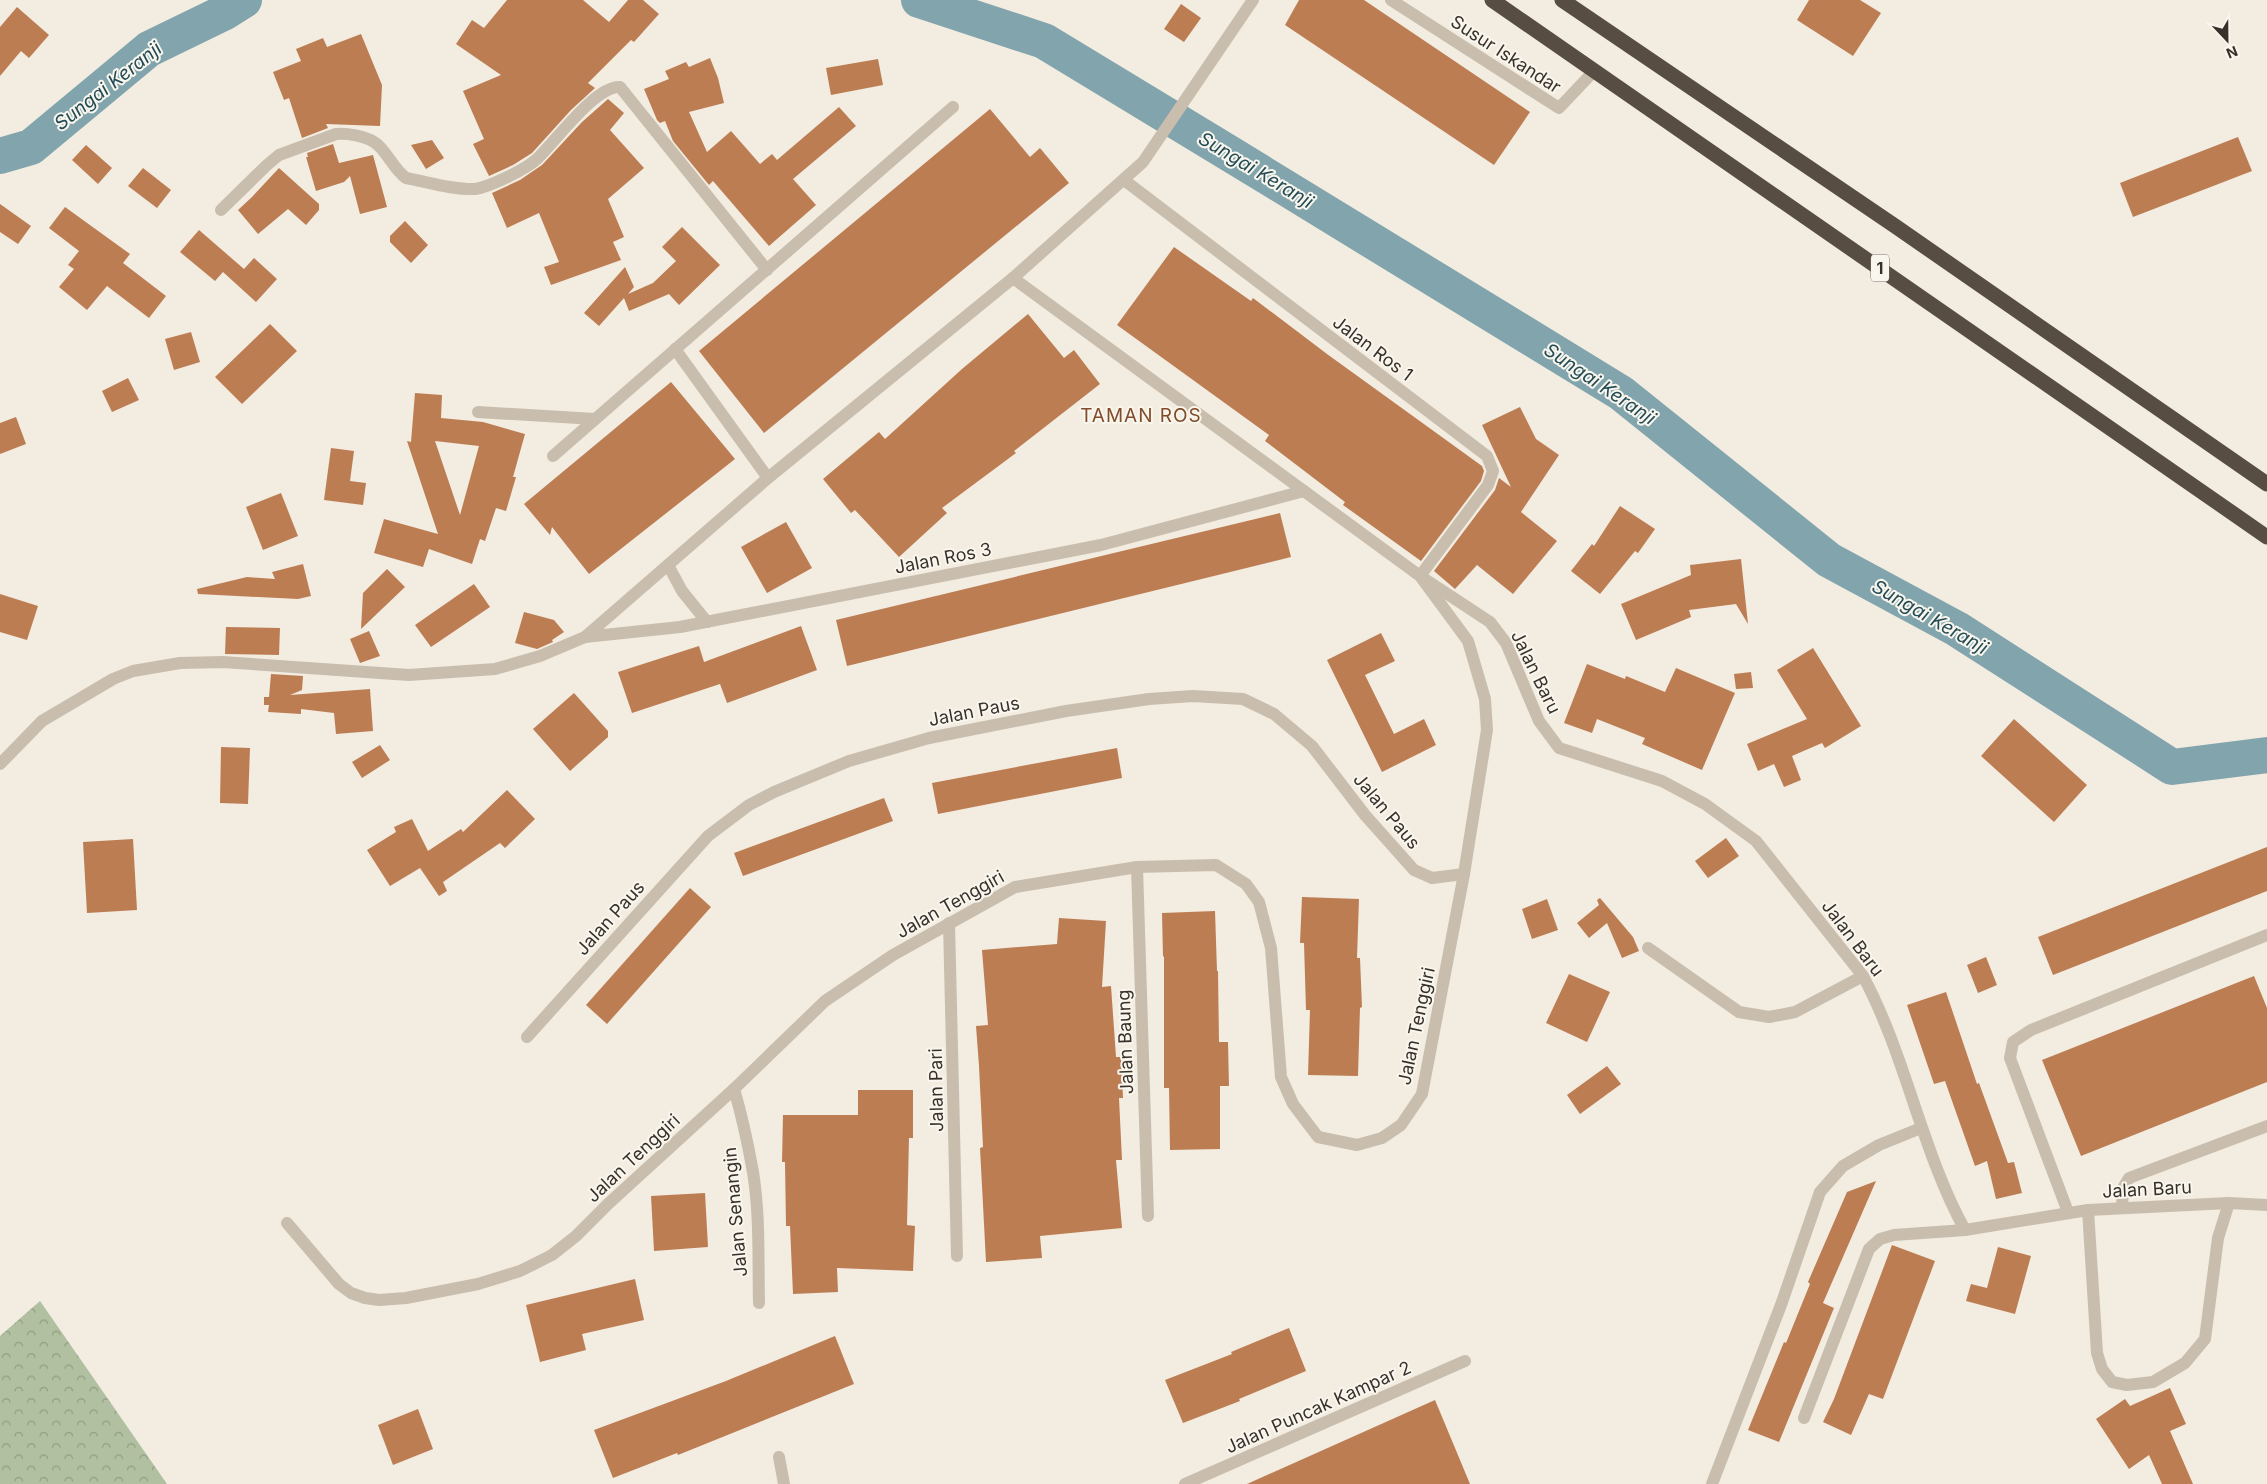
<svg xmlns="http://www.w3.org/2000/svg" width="2267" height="1484" font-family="Inter,sans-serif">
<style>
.forest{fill:url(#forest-crowns)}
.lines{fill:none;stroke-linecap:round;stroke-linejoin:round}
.river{stroke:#81a4ad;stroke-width:36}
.building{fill:#bd7d53;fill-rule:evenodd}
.street{stroke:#c9bead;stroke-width:12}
.highway{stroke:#584d43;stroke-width:15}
.labels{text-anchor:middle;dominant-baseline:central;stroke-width:4;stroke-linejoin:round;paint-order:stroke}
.shield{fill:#f9f6ed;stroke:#726c65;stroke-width:1}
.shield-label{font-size:16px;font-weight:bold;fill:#38312b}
.street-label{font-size:18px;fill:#38312b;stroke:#f9f6ed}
.water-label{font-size:19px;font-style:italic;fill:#234c57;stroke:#f9f6ed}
.neighbourhood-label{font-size:19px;letter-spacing:1px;fill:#814c2a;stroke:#f9f6ed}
</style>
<defs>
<pattern id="forest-crowns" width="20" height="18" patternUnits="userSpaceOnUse" patternTransform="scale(1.25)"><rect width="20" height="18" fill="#b1c0a1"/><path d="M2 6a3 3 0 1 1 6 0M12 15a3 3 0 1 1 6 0" fill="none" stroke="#919d83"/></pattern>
</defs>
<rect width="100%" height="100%" fill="#f2ece1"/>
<!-- forest -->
<polygon class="forest" points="40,1301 167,1484 0,1484 0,1336"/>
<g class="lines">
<!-- river -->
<g class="river">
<polyline points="919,0 1044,41 1232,155 1621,393 1829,560 1957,629 2172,767 2267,755"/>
<polyline points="0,156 31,147 149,49 225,12 244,0"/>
</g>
</g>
<!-- building -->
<g class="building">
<polygon points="507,0 583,0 609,22 628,0 643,0 659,14 634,42 631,40 588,83 595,88 571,110 532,153 513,165 489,176 473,144 484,139 463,91 501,75 456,44 472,20 484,28"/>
<polygon points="1299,0 1364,0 1530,112 1494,165 1285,25"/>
<polygon points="1809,0 1860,0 1881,13 1853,56 1797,20"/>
<polygon points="1181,4 1201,18 1184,42 1164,29"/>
<polygon points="17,7 49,35 29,58 21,51 0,76 0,27"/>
<polygon points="361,34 382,85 380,126 326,124 328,128 302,138 289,98 284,100 273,72 301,61 296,49 323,38 327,47"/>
<polygon points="710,58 718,78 724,103 689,112 707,152 731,131 760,164 772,154 777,160 839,107 856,126 793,179 816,205 769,246 713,181 709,185 673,141 665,121 660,123 657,120 644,89 669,79 665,71 686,62 689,67"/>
<polygon points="878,59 883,85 831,95 826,68"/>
<polygon points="608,99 624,113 610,130 644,168 608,199 624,237 613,242 621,260 551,285 544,267 559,262 539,213 507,228 492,193 520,180 542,165 582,122"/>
<polygon points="990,109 1030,157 1040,148 1069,183 764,433 699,351"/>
<polygon points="2238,137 2252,171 2133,217 2120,183"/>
<polygon points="432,140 444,158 426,169 411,145"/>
<polygon points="333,144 339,163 373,155 387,207 360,214 350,176 344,182 316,191 306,157 308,157 307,153"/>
<polygon points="86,145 112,168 98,184 72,160"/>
<polygon points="143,168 171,190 157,208 128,186"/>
<polygon points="279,168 319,204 319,210 306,225 288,209 258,234 238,210 252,197"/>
<polygon points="0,204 31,226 18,244 0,232"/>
<polygon points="65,207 130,254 123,263 166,296 149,318 107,286 87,310 59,287 74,269 68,265 79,251 49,228"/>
<polygon points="405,221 428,245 411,263 390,242 390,236"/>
<polygon points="682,227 720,265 679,305 669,294 629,311 624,298 599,326 584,313 625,267 634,287 628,294 653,283 676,261 662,247"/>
<polygon points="199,230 244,269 254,258 277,279 256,302 223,272 215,281 180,252"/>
<polygon points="1174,247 1251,301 1253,298 1327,354 1482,466 1484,471 1481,481 1421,561 1343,505 1345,502 1265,441 1269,435 1117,325"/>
<polygon points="1028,314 1064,358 1074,350 1100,384 1014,451 1016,453 942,508 947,513 899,557 855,510 851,513 823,479 879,432 885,439 962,369"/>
<polygon points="270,324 297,351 242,404 215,377"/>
<polygon points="191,332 200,362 174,370 165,339"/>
<polygon points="128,378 139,400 112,412 102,391"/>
<polygon points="671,382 735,459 589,574 552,527 550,535 524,504"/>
<path d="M415,393L442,395L441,418L483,422L525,434L513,477H516L506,511L496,508L485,541L480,539L472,564L429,549L423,567L374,553L384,519L438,534L407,441L411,442ZM435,441L479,446L460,515Z"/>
<polygon points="1520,407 1536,439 1559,455 1521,512 1557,541 1513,594 1477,565 1455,589 1434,571 1495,490 1499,478 1511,487 1482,425"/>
<polygon points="16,417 26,444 0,454 0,423"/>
<polygon points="331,448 354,451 350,481 366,483 363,505 324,500"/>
<polygon points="281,493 298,536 263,550 246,507"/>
<polygon points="1620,506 1655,529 1638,553 1635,551 1600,594 1571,571 1592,544 1594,546"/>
<polygon points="1280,513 1291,557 847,666 836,620"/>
<polygon points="786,522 812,568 767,593 741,547"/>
<polygon points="1741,559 1748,624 1736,604 1689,610 1691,617 1636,640 1621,604 1691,575 1690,565"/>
<polygon points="303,564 311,596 298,599 198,594 197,589 247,577 275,579 272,572"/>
<polygon points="387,569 405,587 361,629 363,593"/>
<polygon points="474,584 490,607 431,647 415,625"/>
<polygon points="0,594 38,606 27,640 0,632"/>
<polygon points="524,612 554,620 564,632 552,640 553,642 537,649 515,643"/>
<polygon points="801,626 817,670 727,703 720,684 632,713 618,672 699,646 704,662"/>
<polygon points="226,627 280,628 279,655 225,654"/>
<polygon points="369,631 380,656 360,663 350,639"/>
<polygon points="1381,633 1395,661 1365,675 1394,734 1424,719 1436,745 1382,772 1327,660"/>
<polygon points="1813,648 1861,726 1825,748 1822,743 1792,756 1801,780 1784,787 1774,764 1758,771 1747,744 1807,719 1777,670"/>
<polygon points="1587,664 1625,679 1626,676 1665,692 1676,668 1735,693 1702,770 1642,744 1645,738 1597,719 1592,733 1564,723"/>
<polygon points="1751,672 1753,688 1736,689 1734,674"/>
<polygon points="271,674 303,676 302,690 290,695 370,689 373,731 336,734 334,713 301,709 301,714 268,712 269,705 264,705 264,697 269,697"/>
<polygon points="574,693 608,731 608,737 570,771 533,729"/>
<polygon points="2014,719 2087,785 2054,822 1981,756"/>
<polygon points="380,745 390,760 362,778 352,762"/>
<polygon points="221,747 250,748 248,804 220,803"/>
<polygon points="1117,748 1122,778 938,814 932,783"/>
<polygon points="507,790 535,819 505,848 500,843 443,882 447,891 439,896 420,868 390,886 367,850 396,832 394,827 412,819 428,851 461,829 463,832"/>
<polygon points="884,798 893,821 743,876 734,853"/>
<polygon points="1726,838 1739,856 1708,878 1695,861"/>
<polygon points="133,839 137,910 87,913 83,842"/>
<polygon points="2267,847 2267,891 2053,975 2038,937"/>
<polygon points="690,888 711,907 607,1024 586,1005"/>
<polygon points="1302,897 1359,899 1357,958 1360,958 1362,1007 1360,1008 1358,1076 1308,1075 1310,1010 1306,1010 1304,943 1300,943"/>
<polygon points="1600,898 1633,937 1639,951 1622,958 1607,923 1589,938 1577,923 1599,905 1597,900"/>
<polygon points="1547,899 1558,930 1532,939 1522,909"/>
<polygon points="1215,911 1217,971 1218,971 1219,1042 1228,1042 1229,1086 1220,1086 1220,1149 1170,1150 1169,1088 1164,1088 1164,956 1163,957 1162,913"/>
<polygon points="1059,918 1106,921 1102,987 1111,986 1116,1057 1121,1057 1123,1098 1119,1098 1122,1160 1116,1160 1122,1228 1040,1236 1042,1258 986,1262 980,1148 983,1147 979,1066 976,1026 988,1025 982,950 1057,944"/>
<polygon points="1986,957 1997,985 1978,993 1967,965"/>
<polygon points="1569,974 1610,992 1587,1042 1546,1023"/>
<polygon points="2254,976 2267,1008 2267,1082 2081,1156 2042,1060"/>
<polygon points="1946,992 1977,1084 1979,1083 2008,1163 2014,1162 2022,1193 1996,1199 1987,1161 1975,1166 1945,1081 1934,1084 1907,1005"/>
<polygon points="1607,1066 1621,1084 1580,1114 1567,1095"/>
<polygon points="858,1090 913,1090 913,1138 909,1138 907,1225 915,1226 913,1271 837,1268 838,1292 793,1294 790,1226 786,1226 785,1162 782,1162 783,1115 858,1115"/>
<polygon points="1876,1181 1823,1303 1834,1308 1779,1442 1748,1430 1784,1342 1786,1343 1810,1284 1808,1282 1847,1192"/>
<polygon points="705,1193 708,1247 654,1251 651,1196"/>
<polygon points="1892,1245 1935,1261 1883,1399 1869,1394 1851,1435 1823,1422 1834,1399"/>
<polygon points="1998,1247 2031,1256 2015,1314 1966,1301 1971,1284 1987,1288"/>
<polygon points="635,1279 644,1320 582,1334 586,1350 540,1362 526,1305"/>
<polygon points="1289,1328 1306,1371 1239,1399 1240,1401 1183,1423 1165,1380 1232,1354 1231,1352"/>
<polygon points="835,1336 854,1384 678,1455 677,1453 613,1478 594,1430 726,1381"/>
<polygon points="2170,1388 2186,1424 2170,1431 2193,1484 2162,1484 2149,1455 2129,1469 2096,1419 2125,1399 2130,1406"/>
<polygon points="1435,1400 1470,1484 1247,1484"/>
<polygon points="418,1409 433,1449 393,1465 378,1425"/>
</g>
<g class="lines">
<!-- street -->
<g class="street">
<polyline points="1391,0 1559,108 1594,71"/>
<path d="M1124,180L1487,456L1493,471L1488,485L1420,576L1490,622L1506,643L1539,721L1559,748L1662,781L1705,804L1756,841L1863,976C1906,1056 1921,1150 1965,1230L2088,1210L2229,1203L2267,1205"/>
<path d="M221,210L267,165L279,155L336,134C347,133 365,136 374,142C386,149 393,169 406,178C428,182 452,190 475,189C490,187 526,169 537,159C555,142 596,85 620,87L767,270"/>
<polyline points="675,349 768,478"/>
<polyline points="478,412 595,419"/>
<polyline points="553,456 953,107"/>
<polyline points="668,565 682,591 707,622"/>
<polyline points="585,637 680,627 1101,545 1304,491"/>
<polyline points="0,764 42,721 113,679 133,671 180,663 223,662 409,675 495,669 540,656 585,637 768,478 1013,278 1143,162 1253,0"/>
<polyline points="1137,867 1148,1216"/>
<polyline points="949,923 957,1256"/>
<polyline points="1648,948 1739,1012 1769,1017 1795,1012 1863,976"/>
<polyline points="527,1037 708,836 749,805 774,792 849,761 929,738 1066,711 1149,699 1193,696 1243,699 1274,714 1312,746 1365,815 1414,870 1432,878 1464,874"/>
<path d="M734,1089C742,1116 748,1144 753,1172C760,1215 758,1259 759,1303"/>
<polyline points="2122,1207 2123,1188 2129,1178 2267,1126"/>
<polyline points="2088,1210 2097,1353 2102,1369 2112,1382 2127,1385 2153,1382 2185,1363 2205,1339 2218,1238 2229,1203"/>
<polyline points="2068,1212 2010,1058 2013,1042 2031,1030 2267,935"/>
<polyline points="287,1223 339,1284 351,1293 365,1298 379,1300 406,1298 478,1284 520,1271 552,1255 576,1236 608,1204 734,1089 825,1001 893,955 1015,887 1137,867 1216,865 1246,884 1259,902 1271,948 1281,1077 1293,1104 1318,1137 1357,1145 1382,1138 1401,1125 1422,1094 1464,874 1487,730 1485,699 1468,641 1420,576 1013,278"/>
<polyline points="1804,1418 1869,1249 1880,1239 1894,1235 1965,1230"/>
<polyline points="779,1457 784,1484"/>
<polyline points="1185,1484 1465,1361"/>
<polyline points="1712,1484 1781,1305 1820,1192 1843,1166 1879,1145 1921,1128"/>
</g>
<!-- highway -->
<g class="highway">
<polyline points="1492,0 2267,537"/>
<polyline points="1562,0 1895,226 2267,484"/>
</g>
</g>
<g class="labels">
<!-- shield labels -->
<rect class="shield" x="1871" y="254.5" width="18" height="27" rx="4"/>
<g class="shield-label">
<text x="1880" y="268">1</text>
</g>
<!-- street labels -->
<g class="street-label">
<text transform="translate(1506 54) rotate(33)">Susur Iskandar</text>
<text transform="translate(1373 348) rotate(37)">Jalan Ros 1</text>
<text transform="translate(943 558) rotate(-11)">Jalan Ros 3</text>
<text transform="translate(1536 672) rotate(64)">Jalan Baru</text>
<text transform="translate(974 711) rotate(-11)">Jalan Paus</text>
<text transform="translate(1387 811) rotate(50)">Jalan Paus</text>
<text transform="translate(950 904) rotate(-29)">Jalan Tenggiri</text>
<text transform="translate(610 918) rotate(-48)">Jalan Paus</text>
<text transform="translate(1853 938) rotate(53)">Jalan Baru</text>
<text transform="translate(1416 1026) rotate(-78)">Jalan Tenggiri</text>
<text transform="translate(1125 1042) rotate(-92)">Jalan Baung</text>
<text transform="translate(936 1090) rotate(-91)">Jalan Pari</text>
<text transform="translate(633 1158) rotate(-43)">Jalan Tenggiri</text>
<text transform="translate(2147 1189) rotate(-3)">Jalan Baru</text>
<text transform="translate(735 1212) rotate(-95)">Jalan Senangin</text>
<text transform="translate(1318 1407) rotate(-24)">Jalan Puncak Kampar 2</text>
</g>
<!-- water labels -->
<g class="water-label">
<text transform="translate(108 86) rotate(-38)">Sungai Keranji</text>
<text transform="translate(1256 170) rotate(31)">Sungai Keranji</text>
<text transform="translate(1600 384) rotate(34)">Sungai Keranji</text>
<text transform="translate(1930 617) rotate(30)">Sungai Keranji</text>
</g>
<!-- neighbourhood labels -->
<g class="neighbourhood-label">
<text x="1141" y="415">TAMAN ROS</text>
</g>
</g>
<!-- north arrow -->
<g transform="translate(2227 40) rotate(158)" stroke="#f9f6ed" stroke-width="4" paint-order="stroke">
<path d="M0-4L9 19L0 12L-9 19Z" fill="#38312b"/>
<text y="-8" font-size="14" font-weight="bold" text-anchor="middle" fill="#38312b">N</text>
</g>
</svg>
